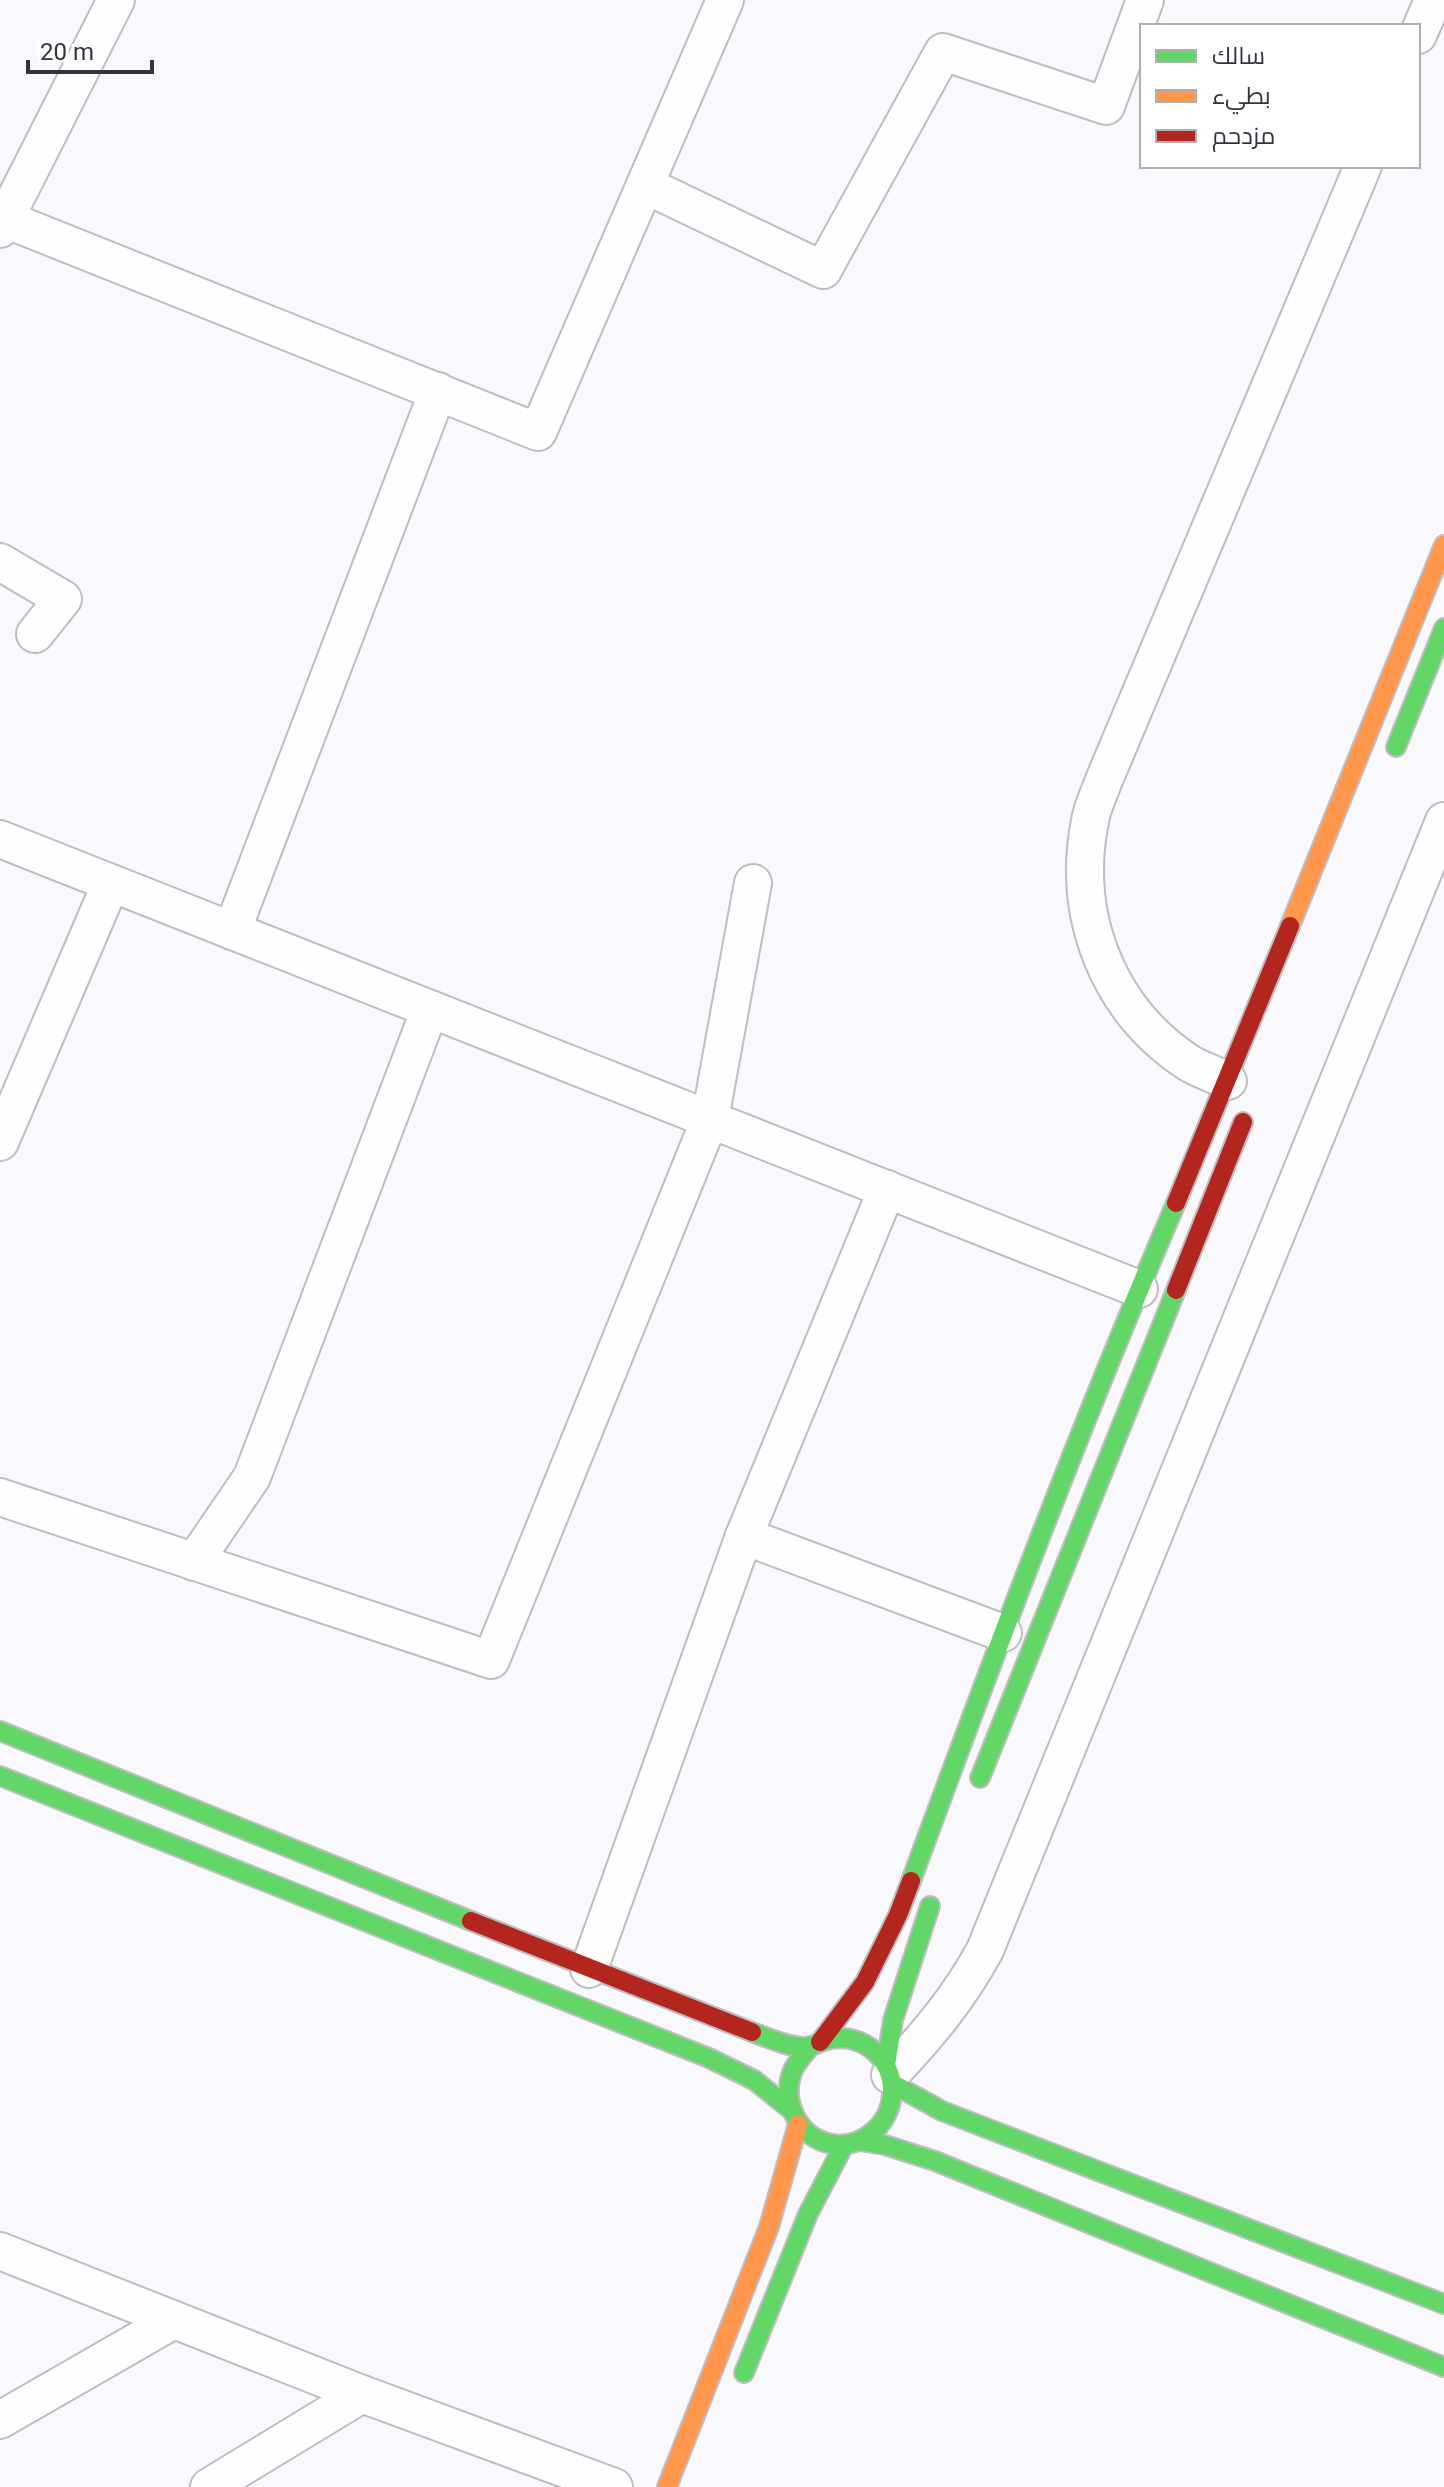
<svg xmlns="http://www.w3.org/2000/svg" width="1444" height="2487" font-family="Roboto,Cairo,sans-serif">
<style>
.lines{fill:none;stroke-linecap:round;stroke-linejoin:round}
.street-casing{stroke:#bfbdc4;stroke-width:40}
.fast-casing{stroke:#bfbdc4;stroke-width:22}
.slow-casing{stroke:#bfbdc4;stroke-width:22}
.jam-casing{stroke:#bfbdc4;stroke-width:22}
.street{stroke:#fefeff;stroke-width:36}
.fast{stroke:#63d668;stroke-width:18}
.slow{stroke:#ff974d;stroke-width:18}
.jam{stroke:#b3261e;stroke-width:18}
</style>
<rect width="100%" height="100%" fill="#f9f8fc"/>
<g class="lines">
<!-- street casing -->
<g class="street-casing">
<g id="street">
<polyline points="1418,35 1433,0"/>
<polyline points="645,185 823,270 943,52 1106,106 1145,0"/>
<polyline points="0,217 538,432 725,0"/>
<polyline points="0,229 116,0"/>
<polyline points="0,562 63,599 35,634"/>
<polyline points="0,839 1139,1289"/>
<polyline points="232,931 438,391"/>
<path d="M1228,1081C1216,1075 1201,1070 1189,1063C1108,1010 1071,916 1090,821C1092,807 1099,794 1104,780L1363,166"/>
<polyline points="0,1142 111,883"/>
<polyline points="0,1497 491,1660 710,1119 753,883"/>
<polyline points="744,1536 1003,1633"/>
<polyline points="194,1562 252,1477 430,1009"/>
<polyline points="589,1969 744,1536 887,1189"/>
<path d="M890,2075C927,2036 959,1998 985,1950L1444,821"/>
<polyline points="0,2251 362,2394 614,2487"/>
<polyline points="0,2420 174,2320"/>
<polyline points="209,2487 362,2394"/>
</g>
</g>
<!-- fast casing -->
<g class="fast-casing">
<g id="fast">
<polyline points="1396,747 1444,628"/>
<polyline points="0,1731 471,1921"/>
<polyline points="0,1776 709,2058 754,2080 790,2109"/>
<polyline points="980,1778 1176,1290"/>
<path d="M911,1881C995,1653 1080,1426 1176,1203"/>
<path d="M752,2032C768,2038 788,2047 805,2047C812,2047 816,2044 823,2041C836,2037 851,2037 864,2044C881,2053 892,2071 892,2089C893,2121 865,2149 832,2144C798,2139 779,2098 794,2068C798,2061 804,2054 809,2048"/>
<polyline points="886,2065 893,2020 930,1906"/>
<polyline points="893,2084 942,2111 1444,2304"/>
<polyline points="860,2141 885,2145 935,2161 1444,2367"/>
<polyline points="744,2373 808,2214 844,2145"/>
</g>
</g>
<!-- slow casing -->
<g class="slow-casing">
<g id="slow">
<polyline points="1290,926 1444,545"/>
<polyline points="667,2487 769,2227 798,2124"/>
</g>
</g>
<!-- jam casing -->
<g class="jam-casing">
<g id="jam">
<polyline points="1176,1203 1290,926"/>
<polyline points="1176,1290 1243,1122"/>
<polyline points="471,1921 752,2032"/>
<polyline points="820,2042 865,1982 898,1915 911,1881"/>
</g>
</g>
<!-- street -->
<use href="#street" class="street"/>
<!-- fast -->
<use href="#fast" class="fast"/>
<!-- slow -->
<use href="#slow" class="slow"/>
<!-- jam -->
<use href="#jam" class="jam"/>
</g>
<!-- legend -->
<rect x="1140" y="24" width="280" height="144" fill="#ffffff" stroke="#afadb2" stroke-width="2"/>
<rect x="1156" y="50" width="40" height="12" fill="#63d668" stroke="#afadb2" stroke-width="2"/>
<text x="1212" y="64" font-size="24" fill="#36333e">سالك</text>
<rect x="1156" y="90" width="40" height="12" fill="#ff974d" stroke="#afadb2" stroke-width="2"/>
<text x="1212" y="104" font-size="24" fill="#36333e">بطيء</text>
<rect x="1156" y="130" width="40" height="12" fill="#b3261e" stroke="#afadb2" stroke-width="2"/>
<text x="1212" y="144" font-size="24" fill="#36333e">مزدحم</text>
<!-- scale -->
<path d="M28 60v12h124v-12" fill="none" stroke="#36333e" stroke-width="4"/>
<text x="40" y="60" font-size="24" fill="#36333e" stroke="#ffffff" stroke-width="6" paint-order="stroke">20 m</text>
</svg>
